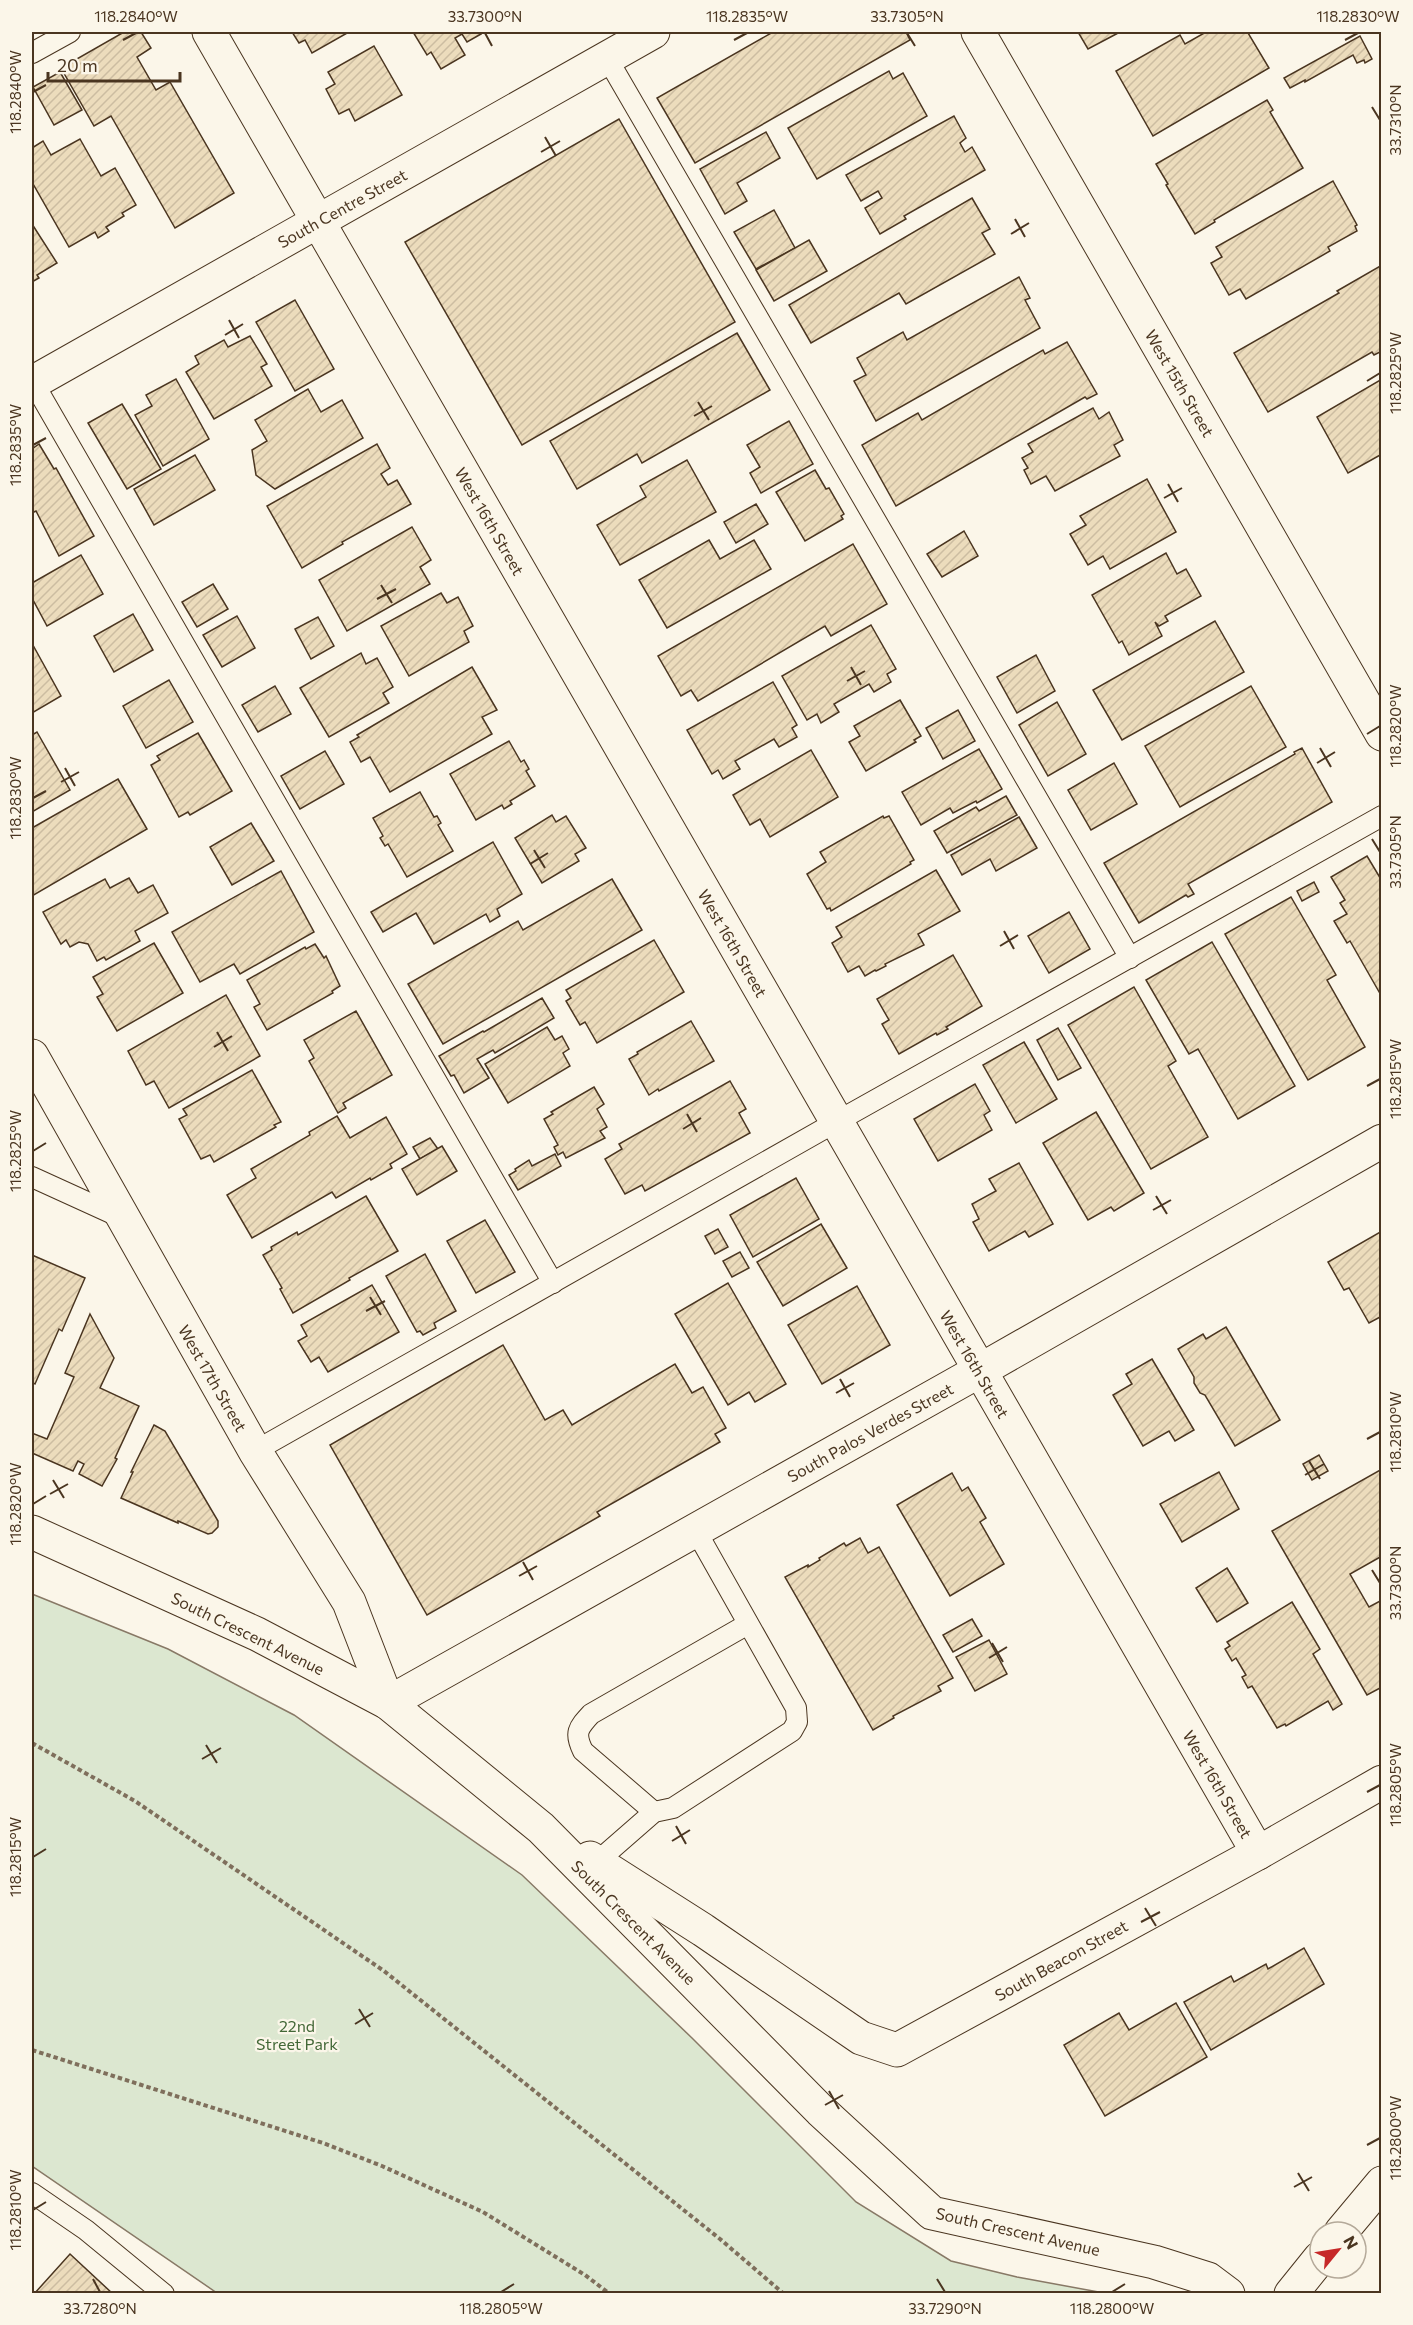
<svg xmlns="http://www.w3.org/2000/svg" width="1413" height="2325" font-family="Commissioner,sans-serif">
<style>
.park{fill:#dce7d0;stroke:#887966;stroke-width:1.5}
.building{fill:url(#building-hatch);stroke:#4a3520;stroke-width:1.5}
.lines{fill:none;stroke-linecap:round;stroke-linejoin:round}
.lane-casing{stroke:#4a3520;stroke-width:22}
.street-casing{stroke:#4a3520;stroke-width:35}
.secondary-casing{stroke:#4a3520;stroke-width:35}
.path{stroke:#7f6f5c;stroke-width:4;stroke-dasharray:4.5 3;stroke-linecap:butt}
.lane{stroke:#fbf6e9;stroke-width:20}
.street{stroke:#fbf6e9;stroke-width:33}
.secondary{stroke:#fbf6e9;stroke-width:33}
.ticks{fill:none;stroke:#4a3520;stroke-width:2}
.labels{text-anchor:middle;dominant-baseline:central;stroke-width:4.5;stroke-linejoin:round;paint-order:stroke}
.street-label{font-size:16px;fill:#4a3520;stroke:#fbf6e9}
.park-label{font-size:16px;fill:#436837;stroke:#fbf6e9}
.neatline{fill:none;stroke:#4a3520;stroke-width:2}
.ticks-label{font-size:15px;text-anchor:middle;fill:#4a3520}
</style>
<defs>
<pattern id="building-hatch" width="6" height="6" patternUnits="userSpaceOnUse" patternTransform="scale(1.5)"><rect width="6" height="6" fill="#ecdcbc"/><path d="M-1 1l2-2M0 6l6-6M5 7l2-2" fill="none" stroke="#ccbda1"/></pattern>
</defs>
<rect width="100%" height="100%" fill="#fbf6e9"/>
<!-- park -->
<polygon class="park" points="32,1594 168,1649 294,1715 522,1875 692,2038 856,2202 951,2261 1017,2277 1104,2293 217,2293 32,2166"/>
<!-- building -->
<g class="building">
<polygon points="124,32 141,32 151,48 137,57 156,90 170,82 234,193 175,228 111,116 94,126 61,68"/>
<polygon points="292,32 349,32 312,53 305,40 299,43"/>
<polygon points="413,32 479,32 481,34 467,42 462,34 455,38 465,55 441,69 431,52 427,55"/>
<polygon points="773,32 906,32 910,40 695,163 657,98"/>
<polygon points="1078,32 1120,32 1088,49"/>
<polygon points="1206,32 1251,32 1248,33 1269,68 1153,136 1116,71 1180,35 1185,44"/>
<polygon points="1360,36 1372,59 1365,63 1364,60 1357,63 1353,55 1305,82 1305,80 1290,88 1284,78"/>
<polygon points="374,46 402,95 355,121 349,109 339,114 326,89 335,84 328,72"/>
<polygon points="889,71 893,79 903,73 927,116 817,179 788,128"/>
<polygon points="60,72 82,110 54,125 33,87"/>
<polygon points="1267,100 1273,110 1270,112 1303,168 1214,220 1215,222 1195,234 1166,185 1168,184 1156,164"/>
<polygon points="954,116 966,138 960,143 965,152 972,147 985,170 904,216 906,219 880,234 865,208 882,198 878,191 861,201 846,175"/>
<polygon points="619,119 735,322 522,445 405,242"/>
<polygon points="766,132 780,158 737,183 747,201 725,214 700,169"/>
<polygon points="80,139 101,176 115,168 136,205 122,213 124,216 106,227 109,231 98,238 95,232 69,247 32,182 32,148 43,141 51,155"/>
<polygon points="1333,181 1357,225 1355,226 1357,231 1328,247 1330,251 1246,299 1240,289 1229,295 1211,263 1222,257 1216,247"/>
<polygon points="972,198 990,229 982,233 995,254 906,304 899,293 811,343 789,305"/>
<polygon points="774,210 795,248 756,269 734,232"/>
<polygon points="32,224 57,263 37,275 39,278 32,282"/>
<polygon points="809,240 827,271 774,301 756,270"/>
<polygon points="1382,265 1382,351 1374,355 1372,352 1268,412 1234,353 1339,293 1337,291"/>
<polygon points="1019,277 1030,298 1025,300 1040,328 876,421 854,381 866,375 857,358 903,332 907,340"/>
<polygon points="295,300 334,369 295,391 256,322"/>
<polygon points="737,333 770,390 642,463 637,454 577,489 550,441"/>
<polygon points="250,336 267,364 261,367 272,386 214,419 186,372 199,364 195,356 224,340 228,347"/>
<polygon points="1067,342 1097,394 1087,399 1085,397 896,506 862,445 918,413 922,420 1043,350 1045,354"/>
<polygon points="176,379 209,439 163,466 135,415 152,406 146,395"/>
<polygon points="1382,379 1382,454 1348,473 1317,417"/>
<polygon points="308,389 321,412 342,400 363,438 275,489 256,475 252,450 267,441 255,420"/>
<polygon points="122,404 161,469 127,489 88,423"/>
<polygon points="1093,408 1099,419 1109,412 1123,440 1114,445 1120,456 1055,491 1046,476 1031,484 1024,470 1028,468 1022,458 1033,452 1028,444"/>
<polygon points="789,421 813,464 761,493 750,473 760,467 747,445"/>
<polygon points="39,444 54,469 56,468 94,536 59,556 36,511 34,512 32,509 32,449"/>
<polygon points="377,444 390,468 381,474 388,485 397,480 411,504 342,542 343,544 302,568 267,506"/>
<polygon points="195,455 215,490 154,525 134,489"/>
<polygon points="687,460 716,512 620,565 597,525 646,497 640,486"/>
<polygon points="815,470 826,489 829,488 844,514 841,516 843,519 805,541 776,492"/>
<polygon points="1147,479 1176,532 1110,569 1103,556 1088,565 1070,534 1086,525 1080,516"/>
<polygon points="756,504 768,524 736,543 724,522"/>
<polygon points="412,527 431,560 420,567 430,584 347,631 319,580"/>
<polygon points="964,531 978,556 942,577 927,554"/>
<polygon points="709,540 720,559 754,540 771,569 667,628 639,580"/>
<polygon points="853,544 887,604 831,636 825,626 698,701 691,690 681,696 658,656"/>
<polygon points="1166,553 1177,574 1186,569 1201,596 1165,616 1168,621 1159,626 1155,622 1162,636 1129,655 1122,641 1119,643 1092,595"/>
<polygon points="81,555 103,594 47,626 32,598 32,583"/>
<polygon points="213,584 228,609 197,627 182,602"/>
<polygon points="441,593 447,603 458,597 473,626 464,631 469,642 409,676 381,626"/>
<polygon points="133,614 153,650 114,672 94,636"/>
<polygon points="237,616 255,648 222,667 203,635"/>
<polygon points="318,617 334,646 311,659 295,629"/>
<polygon points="1215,621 1244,672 1122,740 1093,690"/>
<polygon points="871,625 896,669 887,674 891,682 874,692 869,684 834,704 839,712 821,723 817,714 807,720 782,676"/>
<polygon points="34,647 61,696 32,713 32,649"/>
<polygon points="361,653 366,664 377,658 393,687 383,693 389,703 329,737 300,688"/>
<polygon points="1036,655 1055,691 1017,713 997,677"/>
<polygon points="472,667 497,710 482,717 492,734 390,792 370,757 361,762 350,742 359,737 357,735"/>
<polygon points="169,680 193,722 146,748 123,706"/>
<polygon points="773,682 797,725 792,728 797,737 779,747 774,739 735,761 740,769 723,779 718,770 712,774 687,730"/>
<polygon points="275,686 291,714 258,732 242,705"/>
<polygon points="1251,686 1286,747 1180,807 1145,746"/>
<polygon points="900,700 921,736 914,740 916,742 866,771 849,742 860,736 854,726"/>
<polygon points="1057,702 1086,754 1048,776 1019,725"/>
<polygon points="958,710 975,741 943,759 926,728"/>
<polygon points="37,732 70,790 32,812 32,735"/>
<polygon points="198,733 232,791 190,815 188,812 179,817 151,765 160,760 157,756"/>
<polygon points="509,741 521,762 524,760 529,769 526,771 535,786 510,801 512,804 504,809 502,805 476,820 450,774"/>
<polygon points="1302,748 1332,802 1188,884 1194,894 1188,897 1186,895 1139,923 1104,863 1295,754 1294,752"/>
<polygon points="979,749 1002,789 977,803 976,801 953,813 950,808 921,825 902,792"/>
<polygon points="811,750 838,797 770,837 760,819 750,825 733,795"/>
<polygon points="325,751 344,784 300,809 281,776"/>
<polygon points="1114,763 1137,804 1091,830 1068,790"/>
<polygon points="118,779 147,829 32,896 32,828"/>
<polygon points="420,792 434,817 437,816 441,823 438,825 453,851 407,877 388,844 385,846 380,838 383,836 373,818"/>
<polygon points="1006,796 1017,815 947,853 934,831 976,807 979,811"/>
<polygon points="552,815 556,822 566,816 586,848 575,854 579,861 542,883 515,838"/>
<polygon points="883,816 884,818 889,816 914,860 910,862 911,864 831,911 830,908 827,909 807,874 826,862 820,852"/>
<polygon points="1019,817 1037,848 996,871 990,859 962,875 951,855"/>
<polygon points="251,823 274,861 232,885 210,847"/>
<polygon points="493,842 522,894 497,909 500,916 490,922 486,914 434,944 416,913 383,932 371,912"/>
<polygon points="1367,856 1382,881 1382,997 1350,941 1347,943 1334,921 1347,914 1340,903 1345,900 1331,877"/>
<polygon points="936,870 960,911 918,934 924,945 885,964 886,966 876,971 875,970 865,976 859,966 848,972 832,943 842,937 836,927"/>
<polygon points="281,871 314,932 240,974 234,964 200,982 172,932"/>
<polygon points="129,878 138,893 153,885 168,913 135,931 140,941 106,960 104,957 97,961 88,944 79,942 70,947 66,940 61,944 43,912 105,879 110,888"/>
<polygon points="612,879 642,930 443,1044 408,984 518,921 523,930"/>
<polygon points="1314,882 1319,892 1302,901 1297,891"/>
<polygon points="1291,897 1336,975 1327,980 1365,1047 1308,1080 1225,934"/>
<polygon points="1069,912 1090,949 1049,973 1028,936"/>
<polygon points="654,940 684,992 597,1043 585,1022 580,1025 566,1001 571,998 566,990"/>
<polygon points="1212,942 1295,1086 1238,1119 1198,1049 1189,1054 1146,980"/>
<polygon points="154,943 183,993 117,1031 97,997 103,994 93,977"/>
<polygon points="315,944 324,958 326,956 340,986 332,991 333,993 267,1030 254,1007 260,1004 247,980 305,947 306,949"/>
<polygon points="953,955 982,1006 946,1027 948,1029 937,1035 936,1033 899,1054 882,1024 889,1020 877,999"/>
<polygon points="1134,987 1176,1061 1168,1066 1208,1137 1151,1169 1068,1025"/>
<polygon points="226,995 260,1056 169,1108 154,1081 146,1085 128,1051"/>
<polygon points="542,998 554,1018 495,1053 493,1050 477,1059 489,1078 464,1093 454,1075 451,1076 439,1056 483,1031 484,1032"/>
<polygon points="356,1011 392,1075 343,1103 346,1108 338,1113 309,1061 314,1058 304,1040"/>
<polygon points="691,1021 714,1061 659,1091 658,1089 649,1095 629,1059 638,1054 637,1052"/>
<polygon points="547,1027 555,1040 562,1036 569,1049 563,1053 570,1066 508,1103 485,1064"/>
<polygon points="1058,1028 1081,1068 1058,1080 1037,1040"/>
<polygon points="1024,1042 1057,1099 1016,1123 983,1065"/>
<polygon points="252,1070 281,1122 274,1125 276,1127 214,1162 210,1155 201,1159 179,1119 187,1115 183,1109"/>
<polygon points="730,1081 746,1109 739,1113 750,1133 645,1191 642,1185 625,1194 605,1159 622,1149 619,1144"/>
<polygon points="975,1084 990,1111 984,1115 992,1130 938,1161 914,1119"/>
<polygon points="594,1087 604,1104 597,1109 607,1127 600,1131 605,1138 566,1158 563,1152 558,1155 554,1147 558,1145 544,1119 553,1114 551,1112"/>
<polygon points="1096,1112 1144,1193 1114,1211 1111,1207 1088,1220 1043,1143"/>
<polygon points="337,1116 350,1138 386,1117 407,1154 390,1164 392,1168 371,1180 370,1178 336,1198 332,1192 252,1238 227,1195 256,1178 251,1169 310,1135 309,1132"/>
<polygon points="430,1138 438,1149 420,1159 413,1147"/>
<polygon points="442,1146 457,1171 417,1195 402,1169"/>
<polygon points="555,1154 561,1166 518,1190 509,1175 516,1171 515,1169 529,1160 532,1166"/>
<polygon points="1019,1163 1053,1224 1029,1237 1025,1231 989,1251 973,1222 979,1219 972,1204 996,1191 989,1179"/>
<polygon points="796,1178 819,1219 753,1257 730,1215"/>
<polygon points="366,1196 398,1251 349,1278 350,1280 293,1313 280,1289 282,1288 263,1255 272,1250 271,1247 297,1232 298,1235"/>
<polygon points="485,1220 515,1272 476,1293 447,1241"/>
<polygon points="821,1224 847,1268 783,1306 757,1262"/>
<polygon points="718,1229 728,1247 715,1254 705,1236"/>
<polygon points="1382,1231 1382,1316 1369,1323 1349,1288 1344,1290 1328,1262"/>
<polygon points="740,1252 749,1268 732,1277 723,1261"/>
<polygon points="425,1254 456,1311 434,1323 436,1328 423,1335 420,1331 417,1332 386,1276"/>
<polygon points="32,1255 85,1278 62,1331 59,1329 35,1384 32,1382"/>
<polygon points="728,1283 786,1384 755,1402 749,1392 728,1405 675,1314"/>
<polygon points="372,1285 399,1332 328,1372 319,1357 311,1362 298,1341 307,1336 301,1325"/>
<polygon points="857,1286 890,1345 822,1384 788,1325"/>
<polygon points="90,1314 114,1358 100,1388 139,1406 115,1458 117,1459 102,1486 79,1474 84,1464 78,1461 73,1471 32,1453 32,1433 47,1439 74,1377 65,1373"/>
<polygon points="1226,1327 1280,1420 1235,1446 1205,1395 1200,1393 1194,1383 1194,1377 1178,1349 1203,1334 1206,1339"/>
<polygon points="503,1345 545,1420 563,1410 572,1425 675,1364 692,1393 703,1387 726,1428 715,1434 720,1442 597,1512 600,1516 427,1615 330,1445"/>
<polygon points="1152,1359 1194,1430 1175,1441 1169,1431 1143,1446 1113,1395 1132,1384 1126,1374"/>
<polygon points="154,1425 165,1431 218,1521 218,1527 212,1533 208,1534 178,1521 178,1523 121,1498 133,1472 131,1472"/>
<polygon points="1319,1455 1328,1471 1312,1480 1303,1464"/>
<polygon points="1382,1469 1382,1556 1350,1574 1369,1607 1382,1600 1382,1687 1367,1695 1272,1531"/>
<polygon points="1219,1472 1239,1509 1182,1542 1160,1504"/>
<polygon points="952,1473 962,1491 968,1487 986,1518 980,1522 1004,1564 950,1596 897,1505"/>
<polygon points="860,1538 868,1553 879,1547 953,1678 938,1686 941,1691 893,1716 894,1718 873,1730 785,1577 808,1565 808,1567 820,1560 819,1558 844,1543 846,1546"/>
<polygon points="1227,1568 1248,1603 1217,1622 1196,1588"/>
<polygon points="1292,1602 1320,1649 1313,1654 1342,1704 1333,1710 1328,1701 1286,1726 1285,1724 1277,1728 1252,1686 1248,1688 1242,1677 1246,1675 1236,1658 1232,1661 1225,1649 1230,1646 1227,1642"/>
<polygon points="972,1619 982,1636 953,1652 943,1635"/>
<polygon points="989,1640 1007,1674 975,1691 956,1657"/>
<polygon points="1304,1948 1324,1984 1211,2050 1184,2002 1231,1976 1234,1982 1266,1964 1268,1969"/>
<polygon points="1176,2003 1207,2057 1105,2116 1064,2045 1119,2013 1129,2030"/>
<polygon points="70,2254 113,2294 34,2294"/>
</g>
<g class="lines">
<!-- lane casing -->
<g class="lane-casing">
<g id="lane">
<polyline points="32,53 70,32"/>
<polyline points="607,58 1130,958"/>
<polyline points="33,382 553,1283"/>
<polyline points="32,1177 122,1218"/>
<polyline points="255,1451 836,1122 1382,816"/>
<path d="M654,1812L583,1751C574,1733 578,1728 591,1714L748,1624"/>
<polyline points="591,1867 654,1812 673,1808 792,1731 797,1722 796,1708 695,1529"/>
<polyline points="32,2193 86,2230 164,2294"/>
</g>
</g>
<!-- street casing -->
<g class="street-casing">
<g id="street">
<polyline points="209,32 1258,1853"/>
<polyline points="978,32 1382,734"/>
<polyline points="32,383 653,32"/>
<polyline points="32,1056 255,1451 349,1602 388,1703 979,1371 1382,1141"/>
</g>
</g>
<!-- secondary casing -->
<g class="secondary-casing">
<g id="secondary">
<polyline points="32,1532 257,1634 388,1703 541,1828 820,2110 932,2213 1154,2262 1208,2279 1228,2294"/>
<polyline points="590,1858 703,1930 861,2038 897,2050 1258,1853 1382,1782"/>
<polyline points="1341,2232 1382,2183"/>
<polyline points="1291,2294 1320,2258"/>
</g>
</g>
<!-- path -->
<g class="path">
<polyline points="32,1743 135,1801 384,1971 720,2239 784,2294"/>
<polyline points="32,2050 323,2143 382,2166 483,2212 585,2275 610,2294"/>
</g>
<!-- lane -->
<use href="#lane" class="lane"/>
<!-- street -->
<use href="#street" class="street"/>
<!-- secondary -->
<use href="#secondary" class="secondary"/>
</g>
<!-- ticks -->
<path class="ticks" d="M485,33L492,46M907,33L915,46M123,40L136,33M734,40L747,33M1345,40L1358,33M33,92L46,85M1372,107L1380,120M545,137L556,156M541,152L560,141M1015,219L1025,237M1011,234L1029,223M229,320L239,338M225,335L243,324M1367,381L1380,373M698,402L709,420M694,416L712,406M33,445L46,438M1168,484L1178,502M1164,498L1182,488M381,585L392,603M377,599L396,589M851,667L861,685M847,681L865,671M1367,734L1380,726M1320,748L1331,767M1317,763L1335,752M65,768L75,786M61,782L79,772M33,798L46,791M1372,839L1380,852M534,850L545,868M530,864L548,853M1004,931L1014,949M1000,946L1018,935M217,1032L228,1051M214,1047L232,1036M1367,1086L1380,1079M687,1114L697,1132M683,1129L701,1118M33,1151L46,1143M1156,1196L1167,1214M1153,1210L1171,1200M370,1297L381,1315M366,1311L385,1301M840,1379L850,1397M836,1393L854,1383M1367,1439L1380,1432M1309,1461L1320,1479M1305,1475L1324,1464M53,1480L64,1498M50,1494L68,1484M33,1504L46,1496M523,1562L533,1580M1372,1570L1380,1583M519,1576L537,1566M992,1643L1003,1662M989,1658L1007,1647M206,1745L217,1763M202,1759L221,1748M1367,1792L1380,1785M676,1826L686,1844M672,1841L690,1830M33,1857L46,1849M1145,1908L1156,1926M1141,1922L1160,1912M359,2009L370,2027M355,2024L373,2013M829,2091L839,2109M825,2105L843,2095M1367,2145L1380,2138M1298,2173L1309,2191M1294,2187L1312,2177M33,2210L46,2202M93,2279L100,2292M937,2279L945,2292M501,2292L514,2284M1112,2292L1125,2284"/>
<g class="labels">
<!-- street labels -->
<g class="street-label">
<text transform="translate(342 208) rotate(-29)">South Centre Street</text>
<text transform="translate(1180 383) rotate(60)">West 15th Street</text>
<text transform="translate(490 521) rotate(60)">West 16th Street</text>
<text transform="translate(733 943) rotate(60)">West 16th Street</text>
<text transform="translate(975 1364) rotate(60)">West 16th Street</text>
<text transform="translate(213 1378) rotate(60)">West 17th Street</text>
<text transform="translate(870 1432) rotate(-29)">South Palos Verdes Street</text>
<text transform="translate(248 1633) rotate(26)">South Crescent Avenue</text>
<text transform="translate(1218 1784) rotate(60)">West 16th Street</text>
<text transform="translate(634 1922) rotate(45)">South Crescent Avenue</text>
<text transform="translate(1061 1960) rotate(-29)">South Beacon Street</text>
<text transform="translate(1018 2231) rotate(13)">South Crescent Avenue</text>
</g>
<!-- park labels -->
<g class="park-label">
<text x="297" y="2025">22nd<tspan x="297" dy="18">Street Park</tspan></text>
</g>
</g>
<!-- border -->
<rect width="1413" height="2325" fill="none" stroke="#fbf6e9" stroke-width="66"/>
<!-- north arrow -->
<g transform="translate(1338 2250) rotate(60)"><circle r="28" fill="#fbf6e9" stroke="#b4a999" stroke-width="1.5"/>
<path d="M0-4.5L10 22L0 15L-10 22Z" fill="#c62828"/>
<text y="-9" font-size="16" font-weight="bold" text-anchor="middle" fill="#4a3520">N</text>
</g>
<!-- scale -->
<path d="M48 72v9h132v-9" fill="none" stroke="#4a3520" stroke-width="3"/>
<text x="57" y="72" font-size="18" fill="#4a3520" stroke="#fbf6e9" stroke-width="4.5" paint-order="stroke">20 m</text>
<rect x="33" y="33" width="1347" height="2259" class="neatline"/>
<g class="ticks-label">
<text x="136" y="22">118.2840°W</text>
<text x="485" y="22">33.7300°N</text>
<text x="747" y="22">118.2835°W</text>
<text x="907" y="22">33.7305°N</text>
<text x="1358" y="22">118.2830°W</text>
<text transform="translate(16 92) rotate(-90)" y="5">118.2840°W</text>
<text transform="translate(1396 120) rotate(-90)" y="5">33.7310°N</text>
<text transform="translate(1396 373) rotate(-90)" y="5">118.2825°W</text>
<text transform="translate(16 445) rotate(-90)" y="5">118.2835°W</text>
<text transform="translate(1396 726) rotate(-90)" y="5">118.2820°W</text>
<text transform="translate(16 798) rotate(-90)" y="5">118.2830°W</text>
<text transform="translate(1396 852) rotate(-90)" y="5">33.7305°N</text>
<text transform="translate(1396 1079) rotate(-90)" y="5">118.2815°W</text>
<text transform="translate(16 1151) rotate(-90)" y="5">118.2825°W</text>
<text transform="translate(1396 1432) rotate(-90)" y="5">118.2810°W</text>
<text transform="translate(16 1504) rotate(-90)" y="5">118.2820°W</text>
<text transform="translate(1396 1583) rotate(-90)" y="5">33.7300°N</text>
<text transform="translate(1396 1785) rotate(-90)" y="5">118.2805°W</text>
<text transform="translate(16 1857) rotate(-90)" y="5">118.2815°W</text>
<text transform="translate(1396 2138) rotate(-90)" y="5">118.2800°W</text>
<text transform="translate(16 2210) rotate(-90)" y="5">118.2810°W</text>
<text x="100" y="2314">33.7280°N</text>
<text x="501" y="2314">118.2805°W</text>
<text x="945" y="2314">33.7290°N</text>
<text x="1112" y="2314">118.2800°W</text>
</g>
</svg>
